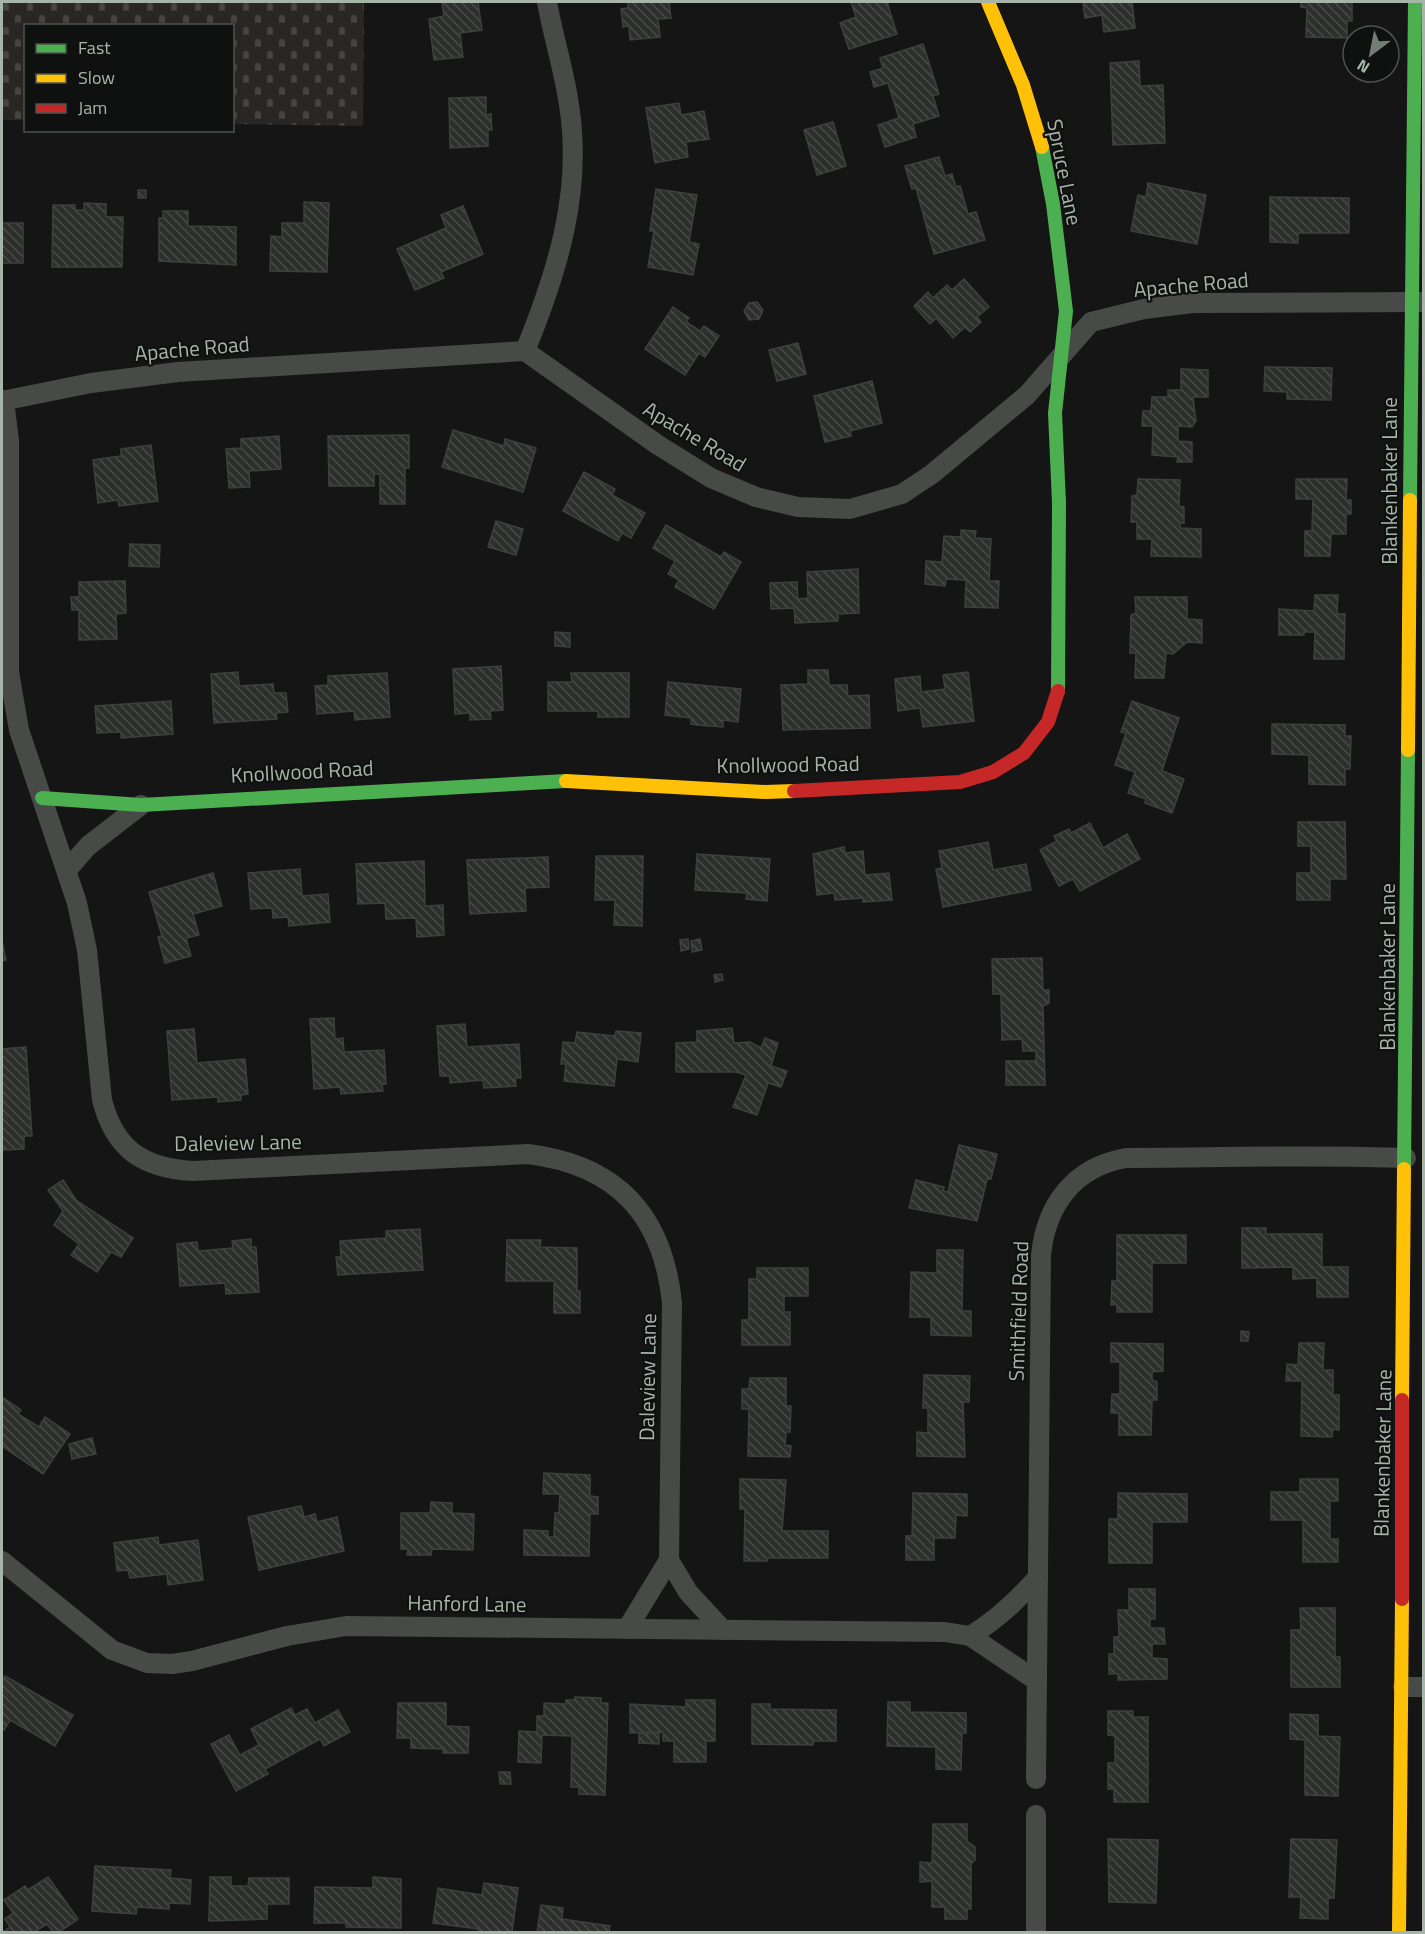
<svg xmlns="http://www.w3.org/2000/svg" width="1425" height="1934" font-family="'Titillium Web',sans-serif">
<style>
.cemetery{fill:url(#cemetery-stones)}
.building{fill:url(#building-back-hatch);stroke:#3d413e;stroke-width:1.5}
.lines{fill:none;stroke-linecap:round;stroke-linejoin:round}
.street{stroke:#474a47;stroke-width:20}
.fast{stroke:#4caf50;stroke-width:14}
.slow{stroke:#ffc107;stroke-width:14}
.jam{stroke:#c62828;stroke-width:14}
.labels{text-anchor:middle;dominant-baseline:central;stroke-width:4.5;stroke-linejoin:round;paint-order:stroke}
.street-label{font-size:21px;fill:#a7b5a8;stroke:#0f1110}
</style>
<defs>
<pattern id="cemetery-stones" width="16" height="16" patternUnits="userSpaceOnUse" patternTransform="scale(1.5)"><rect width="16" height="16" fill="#2a2623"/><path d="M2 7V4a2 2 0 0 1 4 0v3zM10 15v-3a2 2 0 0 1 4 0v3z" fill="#464340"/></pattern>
<pattern id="building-back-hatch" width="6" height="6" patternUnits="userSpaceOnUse" patternTransform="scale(1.5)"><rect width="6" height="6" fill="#2d2f2d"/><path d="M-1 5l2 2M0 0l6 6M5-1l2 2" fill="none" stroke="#494b49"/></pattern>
</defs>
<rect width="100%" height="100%" fill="#151515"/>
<!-- cemetery -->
<polygon class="cemetery" points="2,2 364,2 363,126 233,124 232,26 26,26 25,120 2,120"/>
<!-- building -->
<g class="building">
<polygon points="442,2 478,2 482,30 460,33 463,57 434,60 429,19 444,16"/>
<polygon points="628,2 669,2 671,18 658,19 660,37 630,40 629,26 623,27 621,9 628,8"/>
<polygon points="851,2 887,2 897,34 849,49 840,23 856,17"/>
<polygon points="1083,2 1132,2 1135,28 1104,32 1102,15 1085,18"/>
<polygon points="1301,2 1352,2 1352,21 1347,21 1347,38 1306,37 1307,8 1301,7"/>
<polygon points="923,44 939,94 933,96 939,116 913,124 916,137 885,147 878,125 899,118 888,83 874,87 870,72 883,68 880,58"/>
<polygon points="1139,61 1140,86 1163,85 1165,143 1113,145 1110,63"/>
<polygon points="486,97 486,115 491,114 491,118 492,130 488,130 488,146 450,148 449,98"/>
<polygon points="679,103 681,115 704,111 709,139 686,142 688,157 655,163 646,108"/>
<polygon points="833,122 846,166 817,175 804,130"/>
<polygon points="939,157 945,176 952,174 956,187 960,186 968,214 976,212 985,240 934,254 916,188 912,189 905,166"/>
<polygon points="1148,183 1206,195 1197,244 1131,231 1138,195 1146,197"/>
<polygon points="656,189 697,195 689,242 699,244 693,275 648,267 654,231 650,231"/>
<rect x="138" y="190" width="8" height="8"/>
<polygon points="1270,197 1349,198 1349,233 1298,233 1298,243 1270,242"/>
<polygon points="304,202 329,203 327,272 270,271 271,236 282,237 282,223 304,223"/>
<polygon points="84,203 106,204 106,217 123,217 122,267 52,267 53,205 75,205 75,210 84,210"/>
<polygon points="463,206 483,254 441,272 444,278 415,290 397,249 446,228 441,215"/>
<polygon points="163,211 188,211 188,226 236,227 236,265 159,261 159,218 163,218"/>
<rect x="2" y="223" width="21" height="40"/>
<polygon points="964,279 989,307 977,317 981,322 970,332 965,327 953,338 936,318 930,324 914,306 928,292 933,298 947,285 952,290"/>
<polygon points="757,302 763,310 759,319 749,320 744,311 749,303"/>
<polygon points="673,307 689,318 686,322 700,331 704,326 719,336 705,357 699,353 685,375 645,349"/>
<polygon points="798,343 806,374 777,381 769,350"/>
<polygon points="1265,367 1332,368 1331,400 1287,399 1287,392 1264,391"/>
<polygon points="1181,369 1208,370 1208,397 1193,397 1196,421 1192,427 1178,426 1178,441 1192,442 1192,462 1177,462 1178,457 1152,455 1153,426 1142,426 1143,411 1151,411 1152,397 1168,397 1168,390 1181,390"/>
<polygon points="872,381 882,423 850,431 851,436 825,442 814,396"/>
<polygon points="453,430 504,446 505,439 536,448 523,492 442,467"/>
<polygon points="409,435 409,468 405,468 405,504 380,504 380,474 374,474 374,486 329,486 328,436"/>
<polygon points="279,436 281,469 249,471 250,487 229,488 226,449 241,448 241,439"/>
<polygon points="151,445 158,501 119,506 118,500 98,503 93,460 121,456 121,449"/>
<polygon points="584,472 615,489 612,495 645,513 631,538 622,533 618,541 563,511"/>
<polygon points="1138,479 1180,480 1179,506 1184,507 1184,523 1180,523 1180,528 1201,529 1201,557 1151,556 1152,539 1137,539 1137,522 1131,522 1132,496 1137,495"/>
<polygon points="1296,479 1347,479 1346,500 1351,500 1351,514 1346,514 1346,534 1331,534 1330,556 1305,556 1305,531 1312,531 1313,499 1296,499"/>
<polygon points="496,521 523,529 516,555 488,547"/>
<polygon points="666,525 721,557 724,552 741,562 714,609 675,587 679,580 668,574 675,561 653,548"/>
<polygon points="961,530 976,531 975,538 991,539 989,581 999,581 998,608 965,607 966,580 946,579 945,586 925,584 926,561 942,562 944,536 961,537"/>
<polygon points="130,544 160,545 159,567 129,566"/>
<polygon points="858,569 859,613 838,614 838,621 795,623 794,608 771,609 770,583 797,582 798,599 808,598 807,572"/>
<polygon points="125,581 126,613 116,614 117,639 79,640 79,610 72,610 71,597 79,597 79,582"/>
<polygon points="1315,595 1338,595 1337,614 1345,614 1344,659 1314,659 1315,632 1304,632 1304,635 1279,635 1279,609 1314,611"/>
<polygon points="1135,597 1187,597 1187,619 1202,620 1202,643 1187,642 1173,654 1166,653 1164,678 1135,678 1136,653 1130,653 1131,615 1136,613"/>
<polygon points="555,632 570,633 570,647 555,646"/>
<polygon points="501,666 503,710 490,711 491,719 470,720 470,713 455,714 453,669"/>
<polygon points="808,670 828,670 829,685 847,685 848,696 869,695 870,728 783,730 781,685 808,684"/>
<polygon points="238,672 239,686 273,684 274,693 286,693 288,712 276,713 277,719 214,723 211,674"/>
<polygon points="968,672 974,721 923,727 920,708 898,711 895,679 920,676 921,692 945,689 943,675"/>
<polygon points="387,673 390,717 355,720 354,711 317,714 315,686 328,685 328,676"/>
<polygon points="571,673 629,673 629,717 598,717 598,711 548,711 548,682 572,682"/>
<polygon points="668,682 741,689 738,722 723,720 723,727 697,725 691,724 691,718 665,715"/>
<polygon points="171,701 173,734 121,738 121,732 97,733 95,706"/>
<polygon points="1132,701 1179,718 1162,771 1184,779 1172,813 1145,803 1146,799 1128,793 1135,772 1115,765 1126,733 1121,732"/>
<polygon points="1272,724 1345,725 1345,736 1351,736 1350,769 1345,769 1345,785 1309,784 1309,755 1272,754"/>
<polygon points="1298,822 1345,822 1346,879 1330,879 1330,900 1297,900 1297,873 1311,873 1311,846 1298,846"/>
<polygon points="1090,823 1103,848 1127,834 1140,859 1080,891 1073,879 1059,886 1040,850 1057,841 1054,836 1069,829 1071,833"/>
<polygon points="988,842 993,870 1026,864 1031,890 943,907 936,869 942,868 939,851"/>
<polygon points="844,847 845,853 863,851 865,875 889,873 892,900 863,902 863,898 835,900 834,893 817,895 813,854"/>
<polygon points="697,854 770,859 767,901 746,899 747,893 695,890"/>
<polygon points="596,856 643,856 642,926 614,925 615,900 595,900"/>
<polygon points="548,857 549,887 525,888 526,911 470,914 467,860"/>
<polygon points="424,861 425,906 443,905 444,935 417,937 416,918 386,919 385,903 358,904 356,864"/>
<polygon points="300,869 302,896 328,894 330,922 289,926 288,917 273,918 272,908 251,909 248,873"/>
<polygon points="213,873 222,906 193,914 199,935 186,938 191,956 165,963 158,937 162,936 149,892"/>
<polygon points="688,939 689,949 681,951 680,940"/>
<polygon points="700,939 702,950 692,952 691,941"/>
<polygon points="2,941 6,960 2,961"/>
<polygon points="1042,958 1043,990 1049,990 1049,1003 1043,1006 1045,1085 1006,1085 1006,1061 1036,1061 1036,1051 1023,1051 1022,1039 1002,1040 1001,994 993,994 992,959"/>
<polygon points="722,974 723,980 715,982 714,975"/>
<polygon points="334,1018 335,1039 343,1038 344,1052 384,1050 386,1084 382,1084 383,1091 341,1094 340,1087 314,1089 310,1019"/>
<polygon points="465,1024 467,1047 519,1044 521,1078 515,1078 516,1086 484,1088 483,1080 450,1083 450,1076 440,1076 437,1026"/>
<polygon points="732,1028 734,1043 750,1042 761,1048 765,1038 778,1043 771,1066 787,1071 781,1087 768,1083 757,1115 733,1107 746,1075 736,1072 676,1072 676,1043 697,1042 697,1031"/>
<polygon points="194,1029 197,1063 245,1059 248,1094 241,1095 241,1100 218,1102 218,1097 172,1100 167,1031"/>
<polygon points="616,1031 641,1033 638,1062 617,1059 614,1086 564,1081 566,1064 561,1064 563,1042 575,1043 577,1032 615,1036"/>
<polygon points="26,1047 32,1136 24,1136 24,1149 2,1150 2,1049"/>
<polygon points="959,1145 997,1154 991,1179 987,1179 977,1221 909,1208 916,1180 944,1187 943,1191 948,1192"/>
<polygon points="63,1180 76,1200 133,1238 121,1257 111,1252 97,1272 71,1255 79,1244 54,1225 63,1211 48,1190"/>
<polygon points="1242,1228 1266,1228 1266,1234 1322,1234 1322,1267 1348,1267 1348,1297 1317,1297 1317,1278 1293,1279 1293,1267 1242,1268"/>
<polygon points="420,1229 423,1270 338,1275 336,1257 341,1257 340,1241 386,1238 386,1231"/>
<polygon points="1117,1235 1186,1235 1186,1263 1152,1263 1152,1312 1117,1312 1117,1305 1111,1305 1112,1281 1117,1281"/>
<polygon points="251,1239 251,1247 256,1247 259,1292 226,1294 225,1283 180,1286 177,1244 197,1242 198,1251 210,1250 233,1248 232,1241"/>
<polygon points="507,1240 541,1240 540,1247 577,1248 577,1291 580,1291 580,1313 554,1313 554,1281 506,1281"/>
<polygon points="937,1250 963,1250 962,1311 971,1311 971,1336 931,1335 931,1317 910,1317 911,1272 937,1273"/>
<polygon points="757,1268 808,1268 808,1296 784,1296 784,1312 790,1312 790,1345 742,1345 742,1320 749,1320 749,1279 757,1279"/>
<polygon points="1241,1331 1249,1332 1248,1341 1241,1341"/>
<polygon points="1111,1343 1163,1344 1163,1371 1152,1372 1152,1380 1157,1382 1157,1400 1152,1400 1151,1435 1119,1435 1119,1413 1111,1413 1112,1394 1120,1394 1120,1362 1111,1362"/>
<polygon points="1299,1343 1324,1343 1323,1370 1333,1370 1333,1395 1339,1395 1339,1430 1333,1429 1332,1437 1301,1436 1302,1381 1286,1381 1287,1364 1298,1365"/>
<polygon points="924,1375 970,1376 969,1402 963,1402 965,1457 917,1456 917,1432 928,1433 928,1408 923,1408"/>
<polygon points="750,1378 786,1378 786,1406 791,1406 790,1432 786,1432 785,1445 791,1446 790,1457 748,1456 749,1409 742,1409 742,1389 749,1389"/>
<polygon points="2,1397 21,1410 18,1414 39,1427 45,1417 70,1434 43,1474 2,1446"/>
<polygon points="92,1438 96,1454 72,1459 69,1444"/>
<polygon points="544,1473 590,1475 590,1496 598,1497 598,1514 590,1514 589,1556 524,1555 524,1530 548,1531 548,1537 554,1537 555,1513 559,1513 560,1494 543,1494"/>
<polygon points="740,1479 786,1480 782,1531 828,1531 828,1558 767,1558 767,1561 744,1561 745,1509 740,1509"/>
<polygon points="1300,1479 1338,1479 1338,1501 1330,1501 1330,1539 1338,1539 1338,1562 1303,1562 1303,1520 1271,1520 1271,1492 1300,1492"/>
<polygon points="913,1493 967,1494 967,1516 956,1515 955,1538 934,1538 934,1560 906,1560 906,1536 912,1536"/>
<polygon points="1118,1493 1187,1494 1187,1522 1152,1522 1152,1563 1109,1563 1109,1519 1118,1519"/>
<polygon points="431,1502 452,1503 452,1513 474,1514 473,1550 432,1549 431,1555 407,1555 408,1549 401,1549 401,1513 430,1513"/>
<polygon points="301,1506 304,1517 315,1514 317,1522 337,1517 344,1551 259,1570 248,1517"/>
<polygon points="158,1537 159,1545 198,1540 203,1580 168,1585 167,1574 130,1578 128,1570 117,1571 114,1543"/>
<polygon points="1129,1589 1155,1589 1155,1619 1150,1619 1150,1628 1164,1628 1165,1644 1152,1644 1152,1658 1167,1659 1167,1679 1118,1680 1118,1674 1109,1674 1109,1654 1114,1654 1114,1637 1119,1637 1118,1610 1129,1610"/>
<polygon points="1300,1608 1335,1608 1335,1657 1340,1657 1340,1687 1291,1687 1291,1630 1301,1630"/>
<polygon points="5,1676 73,1715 55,1746 10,1720 4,1730 2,1729 2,1682"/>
<polygon points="575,1697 601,1698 601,1703 608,1703 605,1795 579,1794 579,1787 571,1787 572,1736 542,1735 541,1763 518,1762 519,1731 537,1732 537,1716 544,1716 544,1703 566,1704 566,1700 574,1700"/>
<polygon points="686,1700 715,1700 715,1741 706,1741 706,1762 674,1762 674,1741 663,1741 663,1732 630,1733 630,1704 686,1707"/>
<polygon points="888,1702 910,1702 910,1712 966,1713 966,1733 962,1733 961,1770 936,1769 936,1747 887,1746"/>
<polygon points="398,1703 446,1703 446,1726 469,1727 468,1753 443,1753 443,1749 411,1748 411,1738 397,1738"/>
<polygon points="752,1704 770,1704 770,1709 836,1710 836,1741 814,1741 813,1745 752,1744"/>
<polygon points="291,1708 295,1715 307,1709 315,1723 338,1710 350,1732 324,1746 320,1739 265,1769 268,1774 236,1791 211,1744 229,1735 240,1755 259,1745 251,1729"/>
<polygon points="1108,1711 1133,1711 1133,1717 1148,1717 1148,1802 1114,1802 1114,1789 1108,1789 1108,1763 1115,1763 1115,1736 1108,1735"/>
<polygon points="1290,1714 1318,1715 1318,1736 1340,1737 1338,1796 1305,1795 1305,1740 1290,1739"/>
<polygon points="639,1733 659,1733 659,1744 639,1743"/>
<polygon points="499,1772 510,1772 511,1784 500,1784"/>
<polygon points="933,1824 967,1824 967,1841 975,1847 975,1860 971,1864 971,1909 967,1909 967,1919 945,1919 945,1907 932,1907 932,1881 920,1882 920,1862 932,1863"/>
<polygon points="1108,1839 1158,1840 1156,1903 1109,1902"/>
<polygon points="1291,1839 1337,1840 1334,1898 1328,1898 1328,1919 1300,1918 1301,1897 1289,1897"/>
<polygon points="95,1866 171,1870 170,1878 191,1880 190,1904 169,1903 169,1909 137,1907 136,1914 92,1911"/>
<polygon points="48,1877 78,1919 59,1932 53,1932 47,1924 34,1932 3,1932 10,1927 5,1919 13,1913 4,1900 25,1886 28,1890"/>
<polygon points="210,1877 231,1877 231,1886 248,1886 249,1878 289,1878 289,1904 267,1904 267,1919 209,1921"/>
<polygon points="373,1877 401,1879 401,1928 346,1927 346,1923 314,1923 315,1887 373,1888"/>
<polygon points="484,1883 518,1888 512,1932 478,1932 479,1929 433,1923 438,1888 482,1895"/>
<polygon points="541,1905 563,1908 562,1919 610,1926 609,1932 537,1932"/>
</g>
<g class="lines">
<!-- street -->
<g class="street">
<path d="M525,351C557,273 583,191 569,105C564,70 553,36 547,2"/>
<path d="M4,400L9,441V672L19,730L77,903L87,950L102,1100C115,1150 143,1168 193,1171L528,1154C617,1165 663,1215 672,1303L669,1560L627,1629"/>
<polyline points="2,401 91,383 178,372 525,351 658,445 711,478 756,497 798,507 850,509 902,494 932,474 1027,395 1091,322 1144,309 1193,303 1424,302"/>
<polyline points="67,870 88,846 141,805"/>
<polyline points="669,1560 688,1592 723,1630"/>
<polyline points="2,1561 112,1650 147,1663 172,1664 192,1661 287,1636 346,1626 945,1632 970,1636 1037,1681"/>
<path d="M970,1636C997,1620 1017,1601 1038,1577"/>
<polyline points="1403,1687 1424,1687"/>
<path d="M1036,1779L1041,1255C1046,1205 1074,1167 1126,1158C1219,1158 1313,1154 1406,1158"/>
<polyline points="1036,1932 1036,1815"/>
</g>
<!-- fast -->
<g class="fast">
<polyline points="1042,147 1053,204 1066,311 1055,413 1059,503 1058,691"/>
<polyline points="1410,500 1415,2"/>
<polyline points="42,798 141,805 566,781"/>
<polyline points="1404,1169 1408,750"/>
</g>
<!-- slow -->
<g class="slow">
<polyline points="988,2 1023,85 1042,147"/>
<polyline points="1408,750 1410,500"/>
<polyline points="566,781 765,792 794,791"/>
<polyline points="1402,1400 1404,1169"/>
<polyline points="1399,1932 1402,1599"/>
</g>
<!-- jam -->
<g class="jam">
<polyline points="794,791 960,782 993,772 1024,753 1048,722 1058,691"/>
<polyline points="1402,1599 1402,1400"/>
</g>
</g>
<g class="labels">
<!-- street labels -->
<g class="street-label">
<text transform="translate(1065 172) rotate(79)">Spruce Lane</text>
<text transform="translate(1191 284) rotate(-5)">Apache Road</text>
<text transform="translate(192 348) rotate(-5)">Apache Road</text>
<text transform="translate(695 436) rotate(31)">Apache Road</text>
<text transform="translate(1389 481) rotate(-90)">Blankenbaker Lane</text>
<text transform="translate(788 764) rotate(-1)">Knollwood Road</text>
<text transform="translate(302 771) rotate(-3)">Knollwood Road</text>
<text transform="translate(1387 967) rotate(-90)">Blankenbaker Lane</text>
<text transform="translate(238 1142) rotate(-1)">Daleview Lane</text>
<text transform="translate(1018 1311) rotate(-88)">Smithfield Road</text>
<text transform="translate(647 1377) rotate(-89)">Daleview Lane</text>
<text transform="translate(1382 1453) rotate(-89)">Blankenbaker Lane</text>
<text transform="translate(467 1603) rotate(1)">Hanford Lane</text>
</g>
</g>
<!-- border -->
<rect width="1425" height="1934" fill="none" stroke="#a7b5a8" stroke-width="6"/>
<!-- legend -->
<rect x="24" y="24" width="210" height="108" fill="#0f1110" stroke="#4c534d" stroke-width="1.5"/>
<rect x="36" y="44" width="30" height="9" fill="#4caf50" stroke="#4c534d" stroke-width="1.5"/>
<text x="78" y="54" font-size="18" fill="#a7b5a8">Fast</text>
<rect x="36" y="74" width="30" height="9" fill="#ffc107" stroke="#4c534d" stroke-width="1.5"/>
<text x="78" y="84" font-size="18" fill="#a7b5a8">Slow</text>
<rect x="36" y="104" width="30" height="9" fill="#c62828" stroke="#4c534d" stroke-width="1.5"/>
<text x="78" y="114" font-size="18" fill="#a7b5a8">Jam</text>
<!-- north arrow -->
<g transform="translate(1371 54) rotate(212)"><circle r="28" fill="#0f1110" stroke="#4c534d" stroke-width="1.5"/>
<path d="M0-4.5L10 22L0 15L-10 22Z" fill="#747d75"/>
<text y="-9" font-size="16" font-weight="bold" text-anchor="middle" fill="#a7b5a8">N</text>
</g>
</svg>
